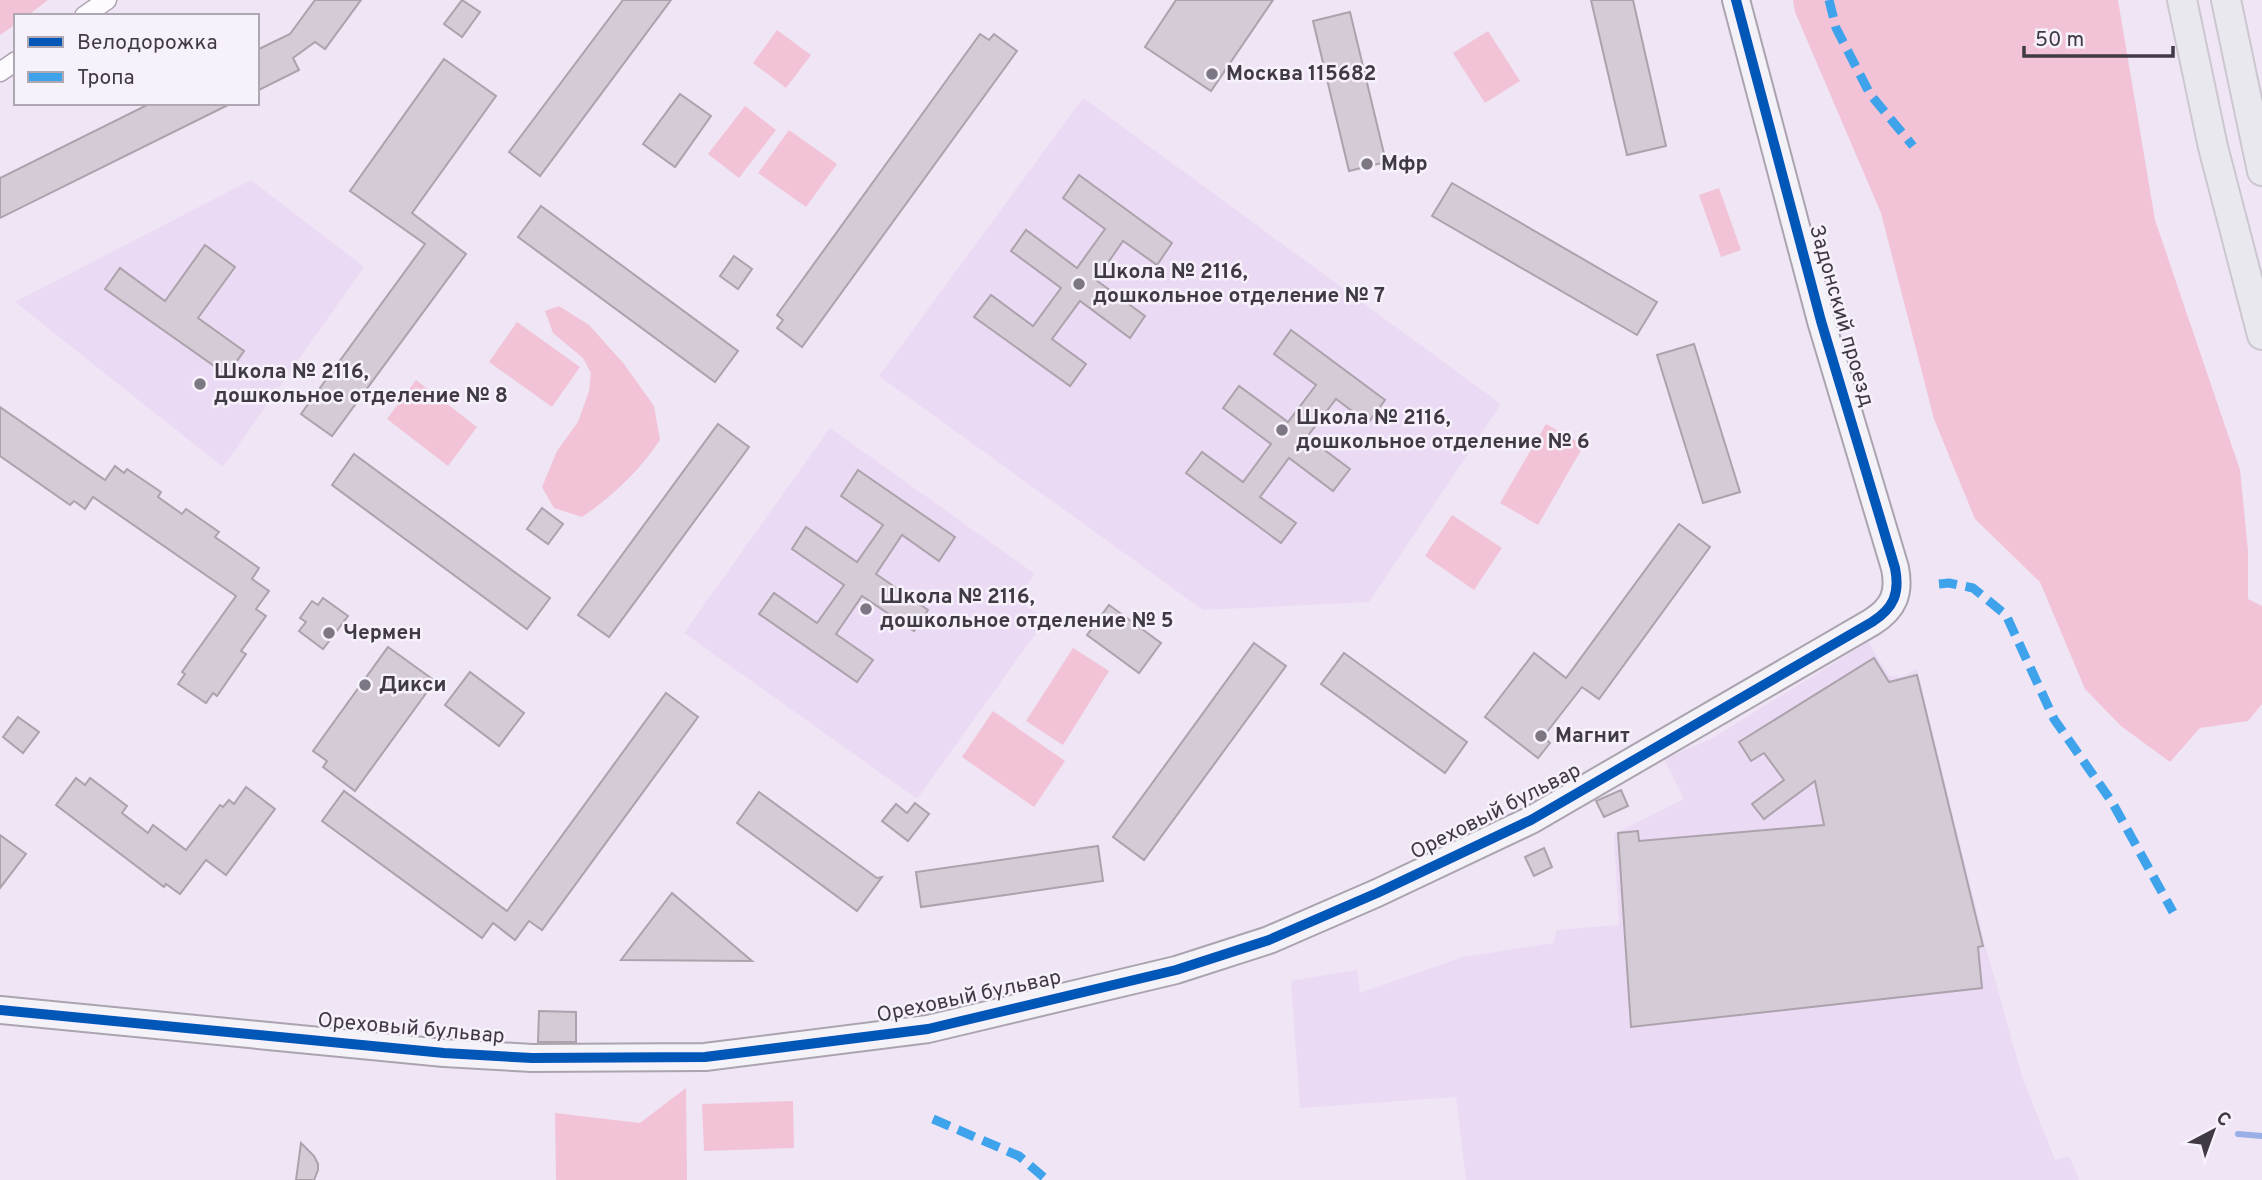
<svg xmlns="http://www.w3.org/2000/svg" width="2262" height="1180" font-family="Overpass,sans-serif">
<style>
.built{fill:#ebdaf4}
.green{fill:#f2c3d6}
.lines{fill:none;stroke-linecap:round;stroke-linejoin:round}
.stream{stroke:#9bafe7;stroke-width:6}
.building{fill:#d5cbd6;stroke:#aba2ac;stroke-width:2}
.street-casing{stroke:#aba3af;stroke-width:21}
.secondary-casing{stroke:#aba3af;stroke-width:30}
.primary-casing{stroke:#ccc7cf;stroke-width:32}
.street{stroke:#fdfbfe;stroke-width:18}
.secondary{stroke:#f3f2f6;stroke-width:26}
.primary{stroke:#e9e8ee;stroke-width:28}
.quiet{stroke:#3fa3ec;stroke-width:9;stroke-dasharray:18 9;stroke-linecap:butt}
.cycleway-casing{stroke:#f7f1fc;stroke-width:15}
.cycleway{stroke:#0057b8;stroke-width:10}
.poi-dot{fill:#7d7683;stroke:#f7f1fc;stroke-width:2.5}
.labels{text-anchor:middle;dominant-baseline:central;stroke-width:5;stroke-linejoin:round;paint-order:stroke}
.poi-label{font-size:21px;font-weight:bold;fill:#403a45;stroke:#f7f1fc;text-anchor:start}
.street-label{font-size:21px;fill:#403a45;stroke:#f7f1fc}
</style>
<rect width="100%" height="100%" fill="#efe5f5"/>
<!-- built -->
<g class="built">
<polygon points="1083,98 1501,404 1369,602 1203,610 879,376"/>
<polygon points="251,180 364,267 223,467 15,302"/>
<polygon points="830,428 1035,574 1017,599 1046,619 917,799 684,633"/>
<polygon points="1868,642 1889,676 1901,677 1917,669 1986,948 2022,1076 2055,1160 2069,1156 2079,1180 1466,1180 1456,1097 1300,1108 1291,981 1357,970 1360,993 1463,957 1553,943 1557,930 1619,925 1614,834 1684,799 1664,759 1711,739"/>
</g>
<!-- green -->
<g class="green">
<polygon points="0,0 48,0 27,16 16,16 16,24 0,35"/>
<polygon points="1793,0 2118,0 2155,220 2240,470 2248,551 2248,599 2262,606 2262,704 2248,721 2200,728 2170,762 2121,726 2085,689 2040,582 1975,519 1934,419 1881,213 1795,12"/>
<polygon points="777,30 811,55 786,88 753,63"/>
<polygon points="1488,31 1520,81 1485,103 1453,53"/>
<polygon points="745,106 776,130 739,178 708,154"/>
<polygon points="789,130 837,164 806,207 758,173"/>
<polygon points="1719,188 1741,250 1721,257 1699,195"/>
<path d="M559,306L589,325L624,364L654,406L660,440C639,471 613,496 582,517L554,508L542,487L557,451L578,422L589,391L591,373L583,358L553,333L545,311Z"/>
<polygon points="517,322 580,367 552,407 489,362"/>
<polygon points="416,380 477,427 448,466 387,419"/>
<polygon points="1546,424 1584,445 1538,525 1500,503"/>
<polygon points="1452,515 1502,548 1474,590 1425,556"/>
<polygon points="1073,648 1109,671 1063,745 1026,721"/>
<polygon points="993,711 1065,761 1034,807 962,757"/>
<polygon points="686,1088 687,1180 556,1180 555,1113 640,1123"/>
<polygon points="793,1101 794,1148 704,1151 702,1104"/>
</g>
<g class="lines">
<!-- stream -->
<polyline class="stream" points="2238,1134 2262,1136"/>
</g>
<!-- building -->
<g class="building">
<polygon points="315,0 361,0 325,49 315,42 293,58 299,70 257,91 257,50 290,34"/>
<polygon points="462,0 480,12 462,37 444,24"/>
<polygon points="623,0 671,0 540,176 509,152"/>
<polygon points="1176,0 1273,0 1211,91 1145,47"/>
<polygon points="1591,0 1633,0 1666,146 1627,155"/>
<polygon points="1350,12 1386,162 1349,171 1313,21"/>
<polygon points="980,34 989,40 994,34 1017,51 802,347 777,328 783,320 777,315"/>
<polygon points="444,59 496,96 412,213 466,254 332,436 301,414 425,244 350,191"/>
<polygon points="680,94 711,116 675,167 643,144"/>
<polygon points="151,103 232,103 0,218 0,178"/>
<polygon points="1079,175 1172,243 1157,265 1123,241 1096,280 1145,316 1130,338 1080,301 1052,339 1086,364 1070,386 974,317 991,295 1033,326 1061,288 1011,251 1026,230 1077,268 1105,229 1063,198"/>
<polygon points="1452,183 1657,302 1637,335 1432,216"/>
<polygon points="541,206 738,351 715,382 518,237"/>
<polygon points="205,245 235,267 198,318 244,351 227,375 105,289 120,268 165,301"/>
<polygon points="734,256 752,269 738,289 720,276"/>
<polygon points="1291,330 1385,400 1368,423 1336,399 1307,437 1350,469 1333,491 1289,458 1260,497 1296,523 1281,543 1186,473 1202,452 1243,482 1271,444 1223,408 1239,386 1288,422 1316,385 1274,354"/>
<polygon points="1694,344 1740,492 1703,503 1657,355"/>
<polygon points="0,407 105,480 115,466 124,473 127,469 161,492 158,497 182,514 186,509 219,532 215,537 259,568 252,579 269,591 256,609 266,616 241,651 246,654 217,696 213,693 206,703 178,684 185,674 182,672 236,596 93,497 85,509 74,501 70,505 0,456"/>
<polygon points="718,424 749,447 609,637 578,615"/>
<polygon points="354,454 550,598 527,629 332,485"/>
<polygon points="858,470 955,537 939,561 902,535 876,574 928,610 914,631 862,596 836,634 873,660 857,682 759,614 774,593 817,623 844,585 792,549 806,527 857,562 883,525 841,496"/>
<polygon points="542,508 563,524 548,544 527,529"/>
<polygon points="1679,524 1710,547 1599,699 1582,687 1543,737 1550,743 1538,758 1485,717 1534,653 1566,678"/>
<polygon points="323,598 348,616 323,649 299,631 306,622 300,618 312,601 318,605"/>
<polygon points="1109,605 1161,643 1139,673 1087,635"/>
<polygon points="1254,643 1286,666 1144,860 1113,837"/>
<polygon points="388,647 435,681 355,791 323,767 327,761 313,751"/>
<polygon points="1344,653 1467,742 1445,773 1321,684"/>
<polygon points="1874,658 1889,682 1917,675 1983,946 1978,947 1982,988 1631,1027 1618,833 1638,831 1639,841 1824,825 1815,781 1764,819 1752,804 1784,780 1764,753 1751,761 1739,742"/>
<polygon points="470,672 524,713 499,746 445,705"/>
<polygon points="666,693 698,717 542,930 529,921 515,940 493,923 482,938 322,821 344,791 507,911"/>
<polygon points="18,717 39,732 23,753 3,737"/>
<polygon points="76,778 85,785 90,778 127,806 122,813 148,833 153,825 186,850 220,805 223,807 229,800 234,804 246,787 275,809 226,875 206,860 180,894 166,884 164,887 56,805"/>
<polygon points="1621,790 1628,806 1604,817 1596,801"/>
<polygon points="759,792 877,878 882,877 857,911 737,823"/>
<polygon points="915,803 929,814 908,841 882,821 896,804 907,813"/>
<polygon points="0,835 26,854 0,888"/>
<polygon points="1098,846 1103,881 921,907 916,872"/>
<polygon points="1544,848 1552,867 1534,876 1525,857"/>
<polygon points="672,893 752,961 621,960"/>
<polygon points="539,1011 576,1012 576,1042 538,1042"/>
<polygon points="301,1143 314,1156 318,1164 318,1170 314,1180 296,1180"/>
</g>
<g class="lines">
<!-- street casing -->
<g class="street-casing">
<g id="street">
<polyline points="84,16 107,0"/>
<polyline points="0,72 16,61"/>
</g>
</g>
<!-- secondary casing -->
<g class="secondary-casing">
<path id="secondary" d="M0,1010L444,1053L532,1058L705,1057L928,1029L1176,970L1269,940L1377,893L1531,820L1872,622C1894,608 1900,593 1895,568L1821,321L1736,0"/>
</g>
<!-- primary casing -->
<g class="primary-casing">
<g id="primary">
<polyline points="2182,0 2213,147 2262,335"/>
<polyline points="2226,0 2262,171"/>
</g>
</g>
<!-- street -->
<use href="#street" class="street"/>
<!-- secondary -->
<use href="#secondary" class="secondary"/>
<!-- primary -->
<use href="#primary" class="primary"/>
<!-- quiet -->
<g class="quiet">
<polyline points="1829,0 1836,28 1870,94 1913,146"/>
<polyline points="1939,584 1949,583 1973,588 2006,615 2054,719 2112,802 2173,912"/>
<polyline points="933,1119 1019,1156 1047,1180"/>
</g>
<!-- cycleway casing -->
<g class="cycleway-casing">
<path id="cycleway" d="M0,1010L444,1053L532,1058L705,1057L928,1029L1176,970L1269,940L1377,893L1531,820L1872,622C1894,608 1900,593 1895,568L1821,321L1736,0"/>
</g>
<!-- cycleway -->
<use href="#cycleway" class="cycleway"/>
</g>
<!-- markers -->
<g class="poi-dot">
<circle cx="1212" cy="74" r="7"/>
<circle cx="1367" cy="164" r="7"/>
<circle cx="1079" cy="284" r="7"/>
<circle cx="200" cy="384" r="7"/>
<circle cx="1282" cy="430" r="7"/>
<circle cx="866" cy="609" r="7"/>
<circle cx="329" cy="633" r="7"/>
<circle cx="365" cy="685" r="7"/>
<circle cx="1541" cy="736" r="7"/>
</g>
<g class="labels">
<!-- poi labels -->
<g class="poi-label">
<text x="1226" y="74">Москва 115682</text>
<text x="1381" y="164">Мфр</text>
<text x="1093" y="272">Школа № 2116,<tspan x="1093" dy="24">дошкольное отделение № 7</tspan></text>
<text x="214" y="372">Школа № 2116,<tspan x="214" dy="24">дошкольное отделение № 8</tspan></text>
<text x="1296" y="418">Школа № 2116,<tspan x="1296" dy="24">дошкольное отделение № 6</tspan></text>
<text x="880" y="597">Школа № 2116,<tspan x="880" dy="24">дошкольное отделение № 5</tspan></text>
<text x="343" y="633">Чермен</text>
<text x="379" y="685">Дикси</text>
<text x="1555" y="736">Магнит</text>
</g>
<!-- street labels -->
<g class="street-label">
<text transform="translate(1841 316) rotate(74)">Задонский проезд</text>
<text transform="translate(1496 812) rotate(-27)">Ореховый бульвар</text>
<text transform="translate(969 997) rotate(-12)">Ореховый бульвар</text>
<text transform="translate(411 1029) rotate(5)">Ореховый бульвар</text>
</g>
</g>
<!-- legend -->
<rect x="14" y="14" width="245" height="91" fill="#f7f1fc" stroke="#aea8b3" stroke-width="2"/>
<rect x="28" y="37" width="35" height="10" fill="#0057b8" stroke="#aea8b3" stroke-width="2"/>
<text x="77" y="49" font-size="21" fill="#403a45">Велодорожка</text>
<rect x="28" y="72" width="35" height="10" fill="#3fa3ec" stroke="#aea8b3" stroke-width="2"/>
<text x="77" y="84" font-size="21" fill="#403a45">Тропа</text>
<!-- north arrow -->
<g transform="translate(2213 1131) rotate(41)" stroke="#f7f1fc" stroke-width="5" paint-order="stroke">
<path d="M0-5L12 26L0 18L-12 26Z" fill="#403a45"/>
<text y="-10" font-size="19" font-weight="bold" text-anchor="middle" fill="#403a45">С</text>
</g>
<!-- scale -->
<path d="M2024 46v10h149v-10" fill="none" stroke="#403a45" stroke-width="3.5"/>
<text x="2035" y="46" font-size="21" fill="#403a45" stroke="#f7f1fc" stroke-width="5" paint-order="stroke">50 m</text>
</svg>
